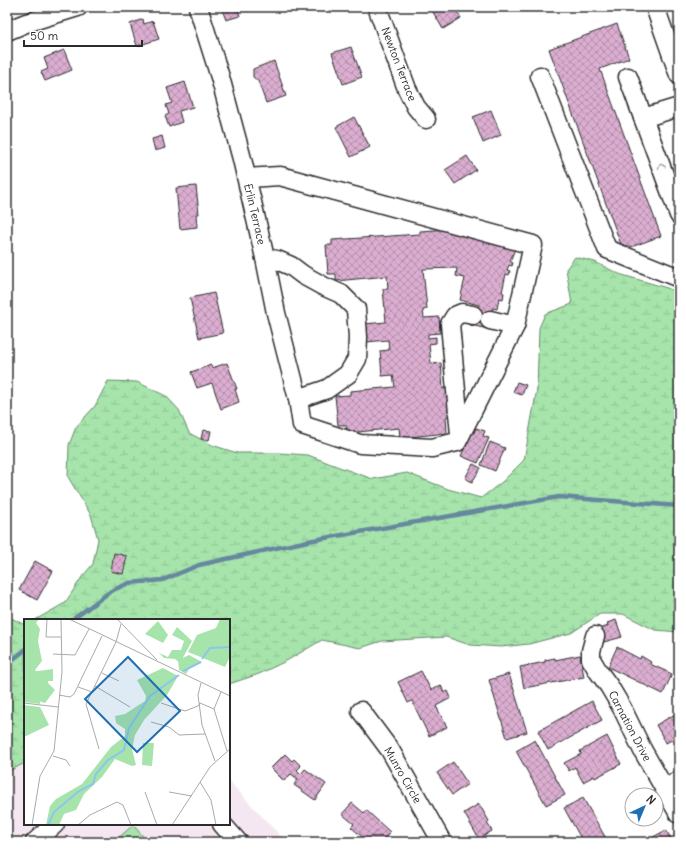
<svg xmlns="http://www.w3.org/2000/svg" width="686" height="849" font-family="Delius,sans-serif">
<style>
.built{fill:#f4e7f1}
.wetland{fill:url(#wetland-marsh);stroke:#68886b}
.pitch{fill:#a6e4ab;stroke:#68886b}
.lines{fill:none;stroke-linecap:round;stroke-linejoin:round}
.stream{stroke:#66889f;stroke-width:4.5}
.building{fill:url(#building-cross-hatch);stroke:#2b2b2b}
.minor-casing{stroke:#2b2b2b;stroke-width:21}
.minor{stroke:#fff;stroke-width:18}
.oneway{stroke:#a0a0a0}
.labels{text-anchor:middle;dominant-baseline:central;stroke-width:3.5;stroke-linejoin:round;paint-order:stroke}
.street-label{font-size:11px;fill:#2b2b2b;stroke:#fff}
.inset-river{fill:none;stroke:#8dc6ec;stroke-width:2}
.inset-road{fill:none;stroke:#aaa;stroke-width:1}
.view{fill:#1f6fb2;fill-opacity:0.15;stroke:#1f6fb2;stroke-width:2}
.inset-edge{fill:none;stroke:#2b2b2b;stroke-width:2}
</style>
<defs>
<pattern id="wetland-marsh" width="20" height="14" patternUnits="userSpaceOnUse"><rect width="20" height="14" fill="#a6e4ab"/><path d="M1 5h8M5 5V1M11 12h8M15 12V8" fill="none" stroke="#8fc493"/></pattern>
<pattern id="building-cross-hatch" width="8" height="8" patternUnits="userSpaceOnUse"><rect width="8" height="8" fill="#dbaed1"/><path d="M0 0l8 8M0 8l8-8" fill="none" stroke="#b28eaa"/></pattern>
</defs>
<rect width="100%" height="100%" fill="#fff"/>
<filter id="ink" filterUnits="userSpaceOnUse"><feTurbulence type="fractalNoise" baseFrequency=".025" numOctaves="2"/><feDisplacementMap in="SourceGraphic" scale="8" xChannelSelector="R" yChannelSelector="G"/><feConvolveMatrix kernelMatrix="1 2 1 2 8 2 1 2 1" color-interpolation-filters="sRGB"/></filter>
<g filter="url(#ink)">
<!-- built -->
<polygon class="built" points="25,667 25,824 229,824 229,781 286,842 7,842 7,681"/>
<!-- wetland -->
<g class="wetland">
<polygon points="575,257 595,262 619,274 667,288 679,293 679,632 655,630 623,614 600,614 571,633 529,644 501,647 470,645 446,637 382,641 360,648 322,640 288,660 259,674 229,684 229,620 35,620 65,603 82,577 93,564 98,539 91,515 68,477 69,445 76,427 95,406 108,381 137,382 166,396 179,410 189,433 212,445 237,453 279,453 308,455 339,467 373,479 407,473 448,489 481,498 502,482 524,460 537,389 539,328 545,314 572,304 566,269"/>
<polygon points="7,616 25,625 25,763 7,772"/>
</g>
<!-- pitch -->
<polygon class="pitch" points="133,825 148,842 114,842"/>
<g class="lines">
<!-- stream -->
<g class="stream">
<polyline points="72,620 111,591 129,583 163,580 199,565 308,541 559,497 679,506"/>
<polyline points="7,664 25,650"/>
</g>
</g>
<!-- building -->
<g class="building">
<polygon points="221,7 246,7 238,10 240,16 226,20"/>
<polygon points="430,7 454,7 461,18 443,29"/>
<polygon points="143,19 144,24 153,21 159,39 137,46 130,24"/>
<polygon points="617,24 629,58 600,69 661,236 623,250 549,49"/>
<polygon points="351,47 362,77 343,84 332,53"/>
<polygon points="64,50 72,70 45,81 41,72 48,69 44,58"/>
<polygon points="274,61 286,96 266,103 258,81 253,77 253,69"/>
<polygon points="185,82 193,107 179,111 182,122 169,127 165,116 169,114 166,105 172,103 167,88"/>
<polygon points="491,110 501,135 483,143 473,117"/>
<polygon points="354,117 370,147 351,157 336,127"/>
<polygon points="162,136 165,148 155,151 152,139"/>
<polygon points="467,156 476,170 455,184 445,170"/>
<polygon points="196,186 199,214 196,214 197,227 180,229 176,188"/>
<polygon points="465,228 515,249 510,261 513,263 512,266 509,265 507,270 510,271 509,275 506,274 502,292 504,293 503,299 499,298 497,309 493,308 488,329 470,325 475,309 477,310 479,305 460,300 465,278 456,276 457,268 423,269 427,309 423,310 424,318 439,317 440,333 428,334 428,338 436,337 436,343 429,344 431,364 441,363 443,389 447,388 449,416 446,417 447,433 400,438 399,428 347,433 346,425 338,425 335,396 350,395 350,391 395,387 393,375 382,376 380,351 389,350 388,340 366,342 364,324 386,322 383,289 388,289 387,276 336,281 336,274 328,274 326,245 332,245 332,240 420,234 420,231"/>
<polygon points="214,293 223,333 199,338 190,298"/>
<polygon points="227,363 237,389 235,389 239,402 221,409 212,383 197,388 191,372 211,365 212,368"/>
<polygon points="517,382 526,385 522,395 513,392"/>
<polygon points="476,428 485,431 483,436 489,438 478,463 461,456 472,432 474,433"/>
<polygon points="203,430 211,431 209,440 201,439"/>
<polygon points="490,442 505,448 495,471 481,465"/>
<polygon points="473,464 481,468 472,482 465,478"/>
<polygon points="114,553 127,556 123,574 111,571"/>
<polygon points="35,561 53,571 37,600 19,590"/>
<polygon points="616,620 622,637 604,642 600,629 608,626 607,623"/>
<polygon points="617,647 640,659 641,656 651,662 650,664 672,674 663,694 608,667"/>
<polygon points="580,655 584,677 524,688 520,667 545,662 545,660 555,658 555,660"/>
<polygon points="421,671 431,690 441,685 444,693 448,691 451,698 436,706 447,727 429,736 412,701 408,703 398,682"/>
<polygon points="509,674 527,732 507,738 489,680"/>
<polygon points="592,701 602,720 548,750 538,731"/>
<polygon points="679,712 679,736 666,743 656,725"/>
<polygon points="607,736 621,764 595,778 594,776 583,782 575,767 569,771 564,763 581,754 580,751"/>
<polygon points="535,740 565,795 546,805 516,751"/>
<polygon points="285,754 292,761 294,759 301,766 297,770 301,774 305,769 326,784 315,800 294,785 298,779 291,774 284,781 271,768"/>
<polygon points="453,762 468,784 452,795 437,773"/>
<polygon points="583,798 608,842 583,842 564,808"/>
<polygon points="352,803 364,813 366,810 390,832 381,842 368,842 351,827 354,824 342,814"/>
<polygon points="479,804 489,821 487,823 492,831 479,839 464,813"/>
<polygon points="666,830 673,842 644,842"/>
</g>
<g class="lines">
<!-- minor casing -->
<g class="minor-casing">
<g id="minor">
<polyline points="198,7 220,77 242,159 265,258 276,313 298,399 302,425 360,444 432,448 457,442 515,326 533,245 280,176 247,178"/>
<polyline points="377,7 407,89 416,107 426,119"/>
<polyline points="655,7 679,75"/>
<polyline points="7,31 26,23 78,7"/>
<polyline points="540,76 607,249 679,278"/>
<polyline points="628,77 679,215"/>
<polyline points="643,118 679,107"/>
<polyline points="265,258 277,260 291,266 303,275 323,286 341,294 356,309 358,337 357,359 348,374 327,389 298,399"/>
<polyline points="490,320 515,326"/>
<polyline points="460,435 450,324 455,316 462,313 473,315"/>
<polyline points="595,636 591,651 591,659 598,671 609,686 622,708 643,751 679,814"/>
<polyline points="361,711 390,750 442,842"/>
<polyline points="665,789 679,780"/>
<polyline points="222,824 238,842"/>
<polyline points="35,842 55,824"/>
</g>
</g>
<!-- minor -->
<use href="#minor" class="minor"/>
</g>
<!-- one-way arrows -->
<defs><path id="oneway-chevron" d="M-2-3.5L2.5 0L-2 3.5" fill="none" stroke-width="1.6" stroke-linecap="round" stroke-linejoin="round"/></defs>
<use class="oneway" href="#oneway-chevron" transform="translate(661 166) rotate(-110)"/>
</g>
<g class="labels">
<!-- street labels -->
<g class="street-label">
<text transform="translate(399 64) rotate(69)">Newton Terrace</text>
<text transform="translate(255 214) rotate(77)">Erlin Terrace</text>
<text transform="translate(630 726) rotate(62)">Carnation Drive</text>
<text transform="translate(403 775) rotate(60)">Munro Circle</text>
</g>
</g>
<!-- overview -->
<g transform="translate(24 619)">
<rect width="206" height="206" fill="#fff"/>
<path d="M153,8L168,22L156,44L151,40L140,39L135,34L144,38L148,31H157L160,22L148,16Z" fill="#a6e4ab"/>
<path d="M134,2L144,16L139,24L121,15Z" fill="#a6e4ab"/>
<path d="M0,0H15L12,4L16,10L14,22L18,42L11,51L31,71L21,84L0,77ZM196,0H206V38L201,48L164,33L173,16L192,9ZM165,36L178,43L165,50L162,55L155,51L154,41ZM139,49L154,57L143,76L120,101L111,116L108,130L112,146L108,147L91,140L78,158L60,175L52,191L40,195L35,206H22L26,187L32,180L58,165L87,128L101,117V110L92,104L91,97L101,95L121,82L122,77L113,61Z" fill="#a6e4ab"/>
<path d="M29,50V62H24L23,73H17L16,85L0,83V54ZM0,86L16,88L25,106L0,118Z" fill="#a6e4ab"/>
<path d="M119,124H130L128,147L118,146Z" fill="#a6e4ab"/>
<path class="inset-river" d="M178,40L186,29L206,28M159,52L177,43M24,206L30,193L55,172L69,165L72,155L84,141L100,131L105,109L126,77L155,56"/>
<path class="inset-road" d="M23,0L22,18H37M45,0L206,77M93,0L133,41M29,35L51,36L65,10M78,54L95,62M177,64L174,76L178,106L191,142M71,67L106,88M54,68L68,73M197,73L190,90L203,132M35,76L46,78L50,75L78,17M0,84L34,88M137,84L161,92L174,87L176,84L190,90M127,103L145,108L155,116L181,115M75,130L62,85L92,23L97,5M29,137L42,141L46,147M176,163L187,181L192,206M121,173L133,206M145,173L168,177M8,206L16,157L30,132L38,53L37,0M54,206L66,196L93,183L99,186L107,206M148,206L186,148L206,130"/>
<path class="view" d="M104,38L156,92L113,133L61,80Z"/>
<rect width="206" height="206" class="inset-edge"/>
</g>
<!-- margin -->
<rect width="686" height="849" fill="none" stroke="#fff" stroke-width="24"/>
<rect x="12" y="12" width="662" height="825" fill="none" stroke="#2b2b2b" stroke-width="1.5" filter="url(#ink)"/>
<!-- north arrow -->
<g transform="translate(644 807) rotate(44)"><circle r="19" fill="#ffffff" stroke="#aaaaaa"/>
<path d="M0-3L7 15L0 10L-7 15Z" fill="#1f6fb2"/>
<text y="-6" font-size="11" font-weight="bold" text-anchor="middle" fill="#2b2b2b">N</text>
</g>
<!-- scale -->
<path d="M24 40v6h118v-6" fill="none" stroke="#2b2b2b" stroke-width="2"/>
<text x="30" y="40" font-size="12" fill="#2b2b2b" stroke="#ffffff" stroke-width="3" paint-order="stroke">50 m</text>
</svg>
